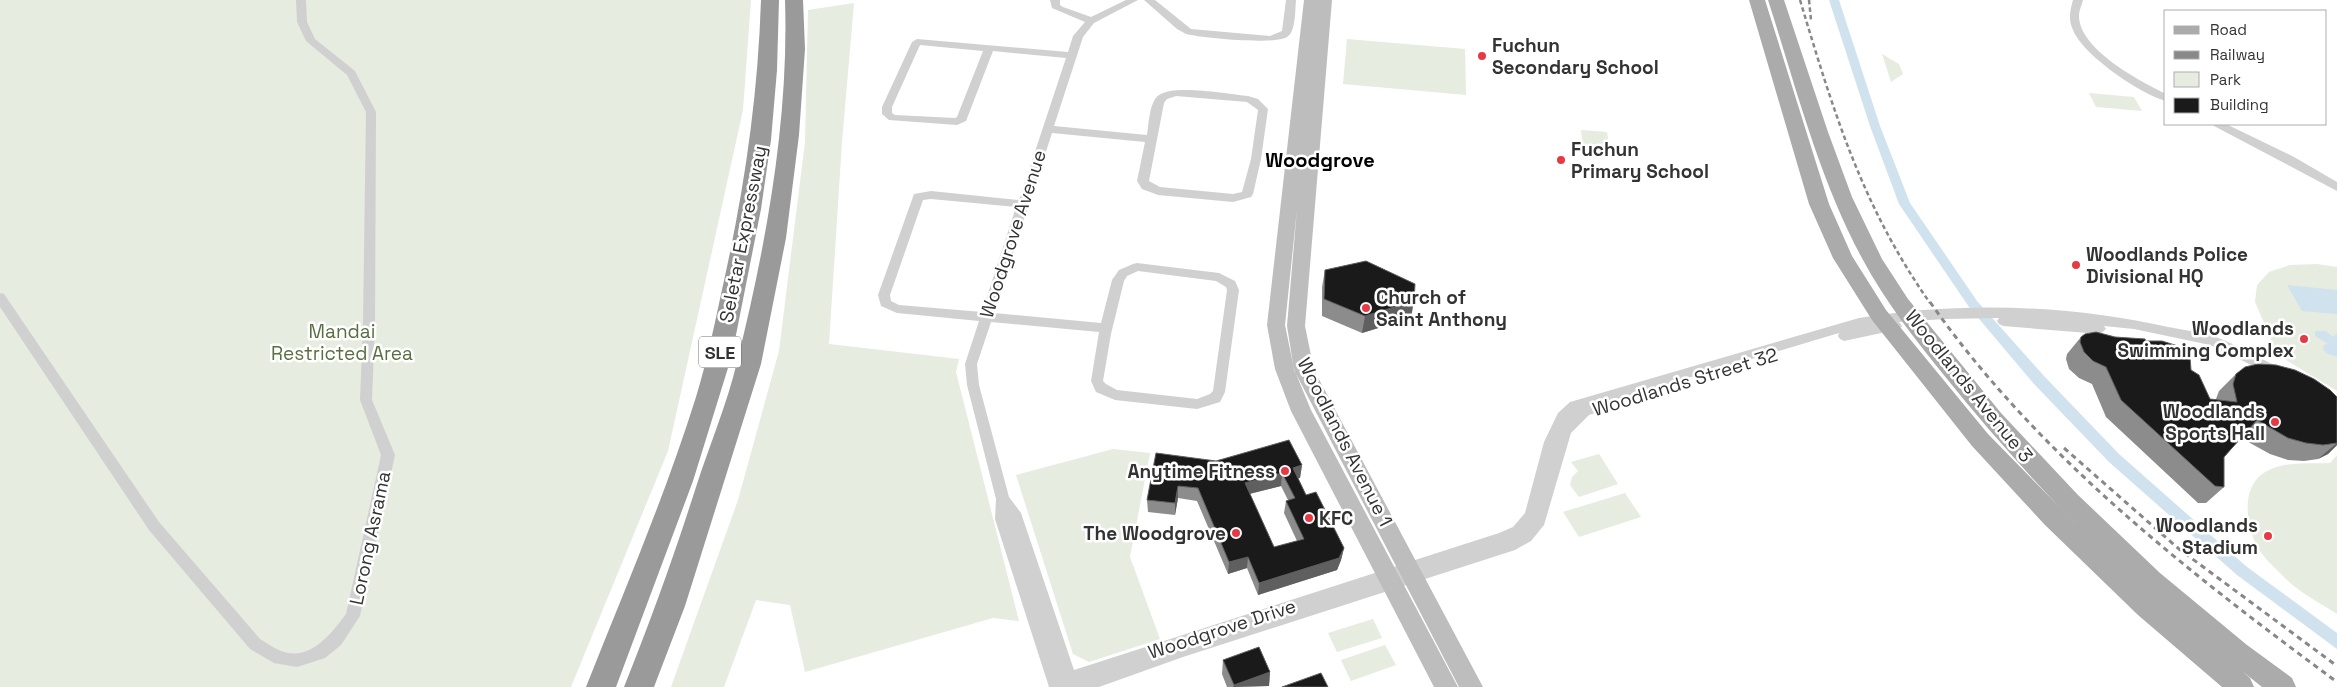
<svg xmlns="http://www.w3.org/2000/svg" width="2337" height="687" font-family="'Space Grotesk',sans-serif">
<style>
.green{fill:#e6ecdf}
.water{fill:#cfe2ee}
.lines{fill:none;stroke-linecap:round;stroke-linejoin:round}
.canal{fill:#cfe2ee;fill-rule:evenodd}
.street{fill:#d0d0d0;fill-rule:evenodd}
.secondary{fill:#bdbdbd;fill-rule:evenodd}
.primary{fill:#ababab;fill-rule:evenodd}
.highway{fill:#9a9a9a;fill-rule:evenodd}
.rail-far1{stroke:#888;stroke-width:2.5;stroke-dasharray:4.5 3;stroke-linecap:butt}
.rail{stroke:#888;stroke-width:3;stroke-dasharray:5.5 4.5;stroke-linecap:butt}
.wall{fill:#8c8c8c;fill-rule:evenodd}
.shaded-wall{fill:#5f5f5f}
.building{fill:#1a1a1a;stroke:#5f5f5f;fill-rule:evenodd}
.poi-dot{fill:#e63946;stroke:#fff;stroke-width:2}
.labels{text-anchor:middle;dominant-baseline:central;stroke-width:5;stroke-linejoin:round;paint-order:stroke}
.shield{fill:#fff;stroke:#707070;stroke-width:1}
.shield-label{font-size:18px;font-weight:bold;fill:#333}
.poi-label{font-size:19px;font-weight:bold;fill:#333;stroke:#fff;text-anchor:start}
.street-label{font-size:19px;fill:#333;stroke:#fff}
.park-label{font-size:19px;fill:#56703f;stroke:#fff}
.neighbourhood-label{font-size:20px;font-weight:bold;fill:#000;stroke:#fff}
</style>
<rect width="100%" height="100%" fill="#fff"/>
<!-- green -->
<g class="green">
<polygon points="0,0 751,0 743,110 668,451 571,687 0,687"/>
<polygon points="854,3 842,142 829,344 959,359 956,372 1019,621 993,618 805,672 790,605 756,600 724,687 671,687 738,500 779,351 805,142 808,10"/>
<polygon points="1347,39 1465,49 1466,95 1343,84"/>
<polygon points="1882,54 1899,64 1903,74 1891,82"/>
<polygon points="2089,93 2134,97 2142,111 2096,107"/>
<polygon points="1581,130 1607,132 1610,151 1583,148"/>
<polygon points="2317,264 2337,267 2337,391 2278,355 2255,302 2257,285 2269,272 2290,265"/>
<polygon points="1113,449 1150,453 1130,557 1160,639 1089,662 1073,654 1016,475"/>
<polygon points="1599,454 1618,484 1579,497 1570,485 1572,477 1578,471 1571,462"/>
<path d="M2337,455V614C2320,603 2298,592 2284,577C2275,568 2264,558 2258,548C2245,524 2240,483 2269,470C2287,461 2310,464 2330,463Z"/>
<polygon points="1625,493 1641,517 1579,537 1563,512"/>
<polygon points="1373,619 1382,638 1337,652 1328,633"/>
<polygon points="1385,645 1396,665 1351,681 1341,660"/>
</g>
<!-- water -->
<g class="water">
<polygon points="2287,285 2337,290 2337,314 2302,311"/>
<polygon points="2315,331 2326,331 2333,337 2337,333 2337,357 2326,353 2323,349 2324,345 2328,344 2315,336"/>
</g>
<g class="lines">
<!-- canal -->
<polygon class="canal" points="1829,0 1839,0 1880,126 1910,203 1977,301 2044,376 2119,454 2247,567 2337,633 2337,649 2237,575 2109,462 2034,384 1969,307 1899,204 1870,126"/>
<!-- street -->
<g class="street">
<path d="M296,0H306L307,22L315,39L355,71L376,112L375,323L372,400L395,455L360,616L341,645L325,658L297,667L274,663L250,649L149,530L0,307V293L4,294L159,522L260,639C267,643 274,648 281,651C310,662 331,634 346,614L381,455L360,400L363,323L366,112L347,75L306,41L297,22Z"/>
<path d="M1050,0H1060V5L1063,7L1091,17L1126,0H1138L1094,23L1083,37L1054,126L1147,135C1149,124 1149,102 1159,95C1175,84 1228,94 1248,96L1258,99L1268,109L1261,159L1253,194L1251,197L1233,202L1158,195L1142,189L1137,181L1145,142L1052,133L994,313L1101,323L1112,280L1119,270L1133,264L1137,263L1219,273L1235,281L1239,290L1225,392L1220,402L1197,409L1115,400L1096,392L1091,381L1099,332L991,322L977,364L979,385L1009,497L1021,513L1074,670L1499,533L1513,527L1525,513L1544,442L1558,413L1570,402L1859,318C1960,301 2069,305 2168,327C2184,330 2201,332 2216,337C2239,346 2260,358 2282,369L2283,372L2282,375H2272L2210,345L2134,329L2104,326L2106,329L2100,334L2003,326L1999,324L1997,321L1999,318L1945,319L1899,322L1902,326L1900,329L1844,341L1840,339L1838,336L1839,333L1604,403L1606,406L1604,410L1589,415L1571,433L1544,525L1531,541L1515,550L1183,657L1099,687H1049L995,519L996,499L967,385L965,364L979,321L897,313L881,306L878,295L914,194L931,191L1019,200L1066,58L993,51L966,121L957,125L889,120L882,114V107L912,42L917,39L1068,52L1073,36L1085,22L1052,8ZM920,45L983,51L957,117L955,118L895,115L892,113V107ZM1176,96L1247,102L1258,110L1251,159L1242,192L1233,194L1160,187L1149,181L1164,103L1167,99ZM931,199L1016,207L982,312L899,305L891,301L890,295L923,200ZM1138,271L1216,281L1226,287L1227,290L1213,391L1210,394L1197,399L1117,390L1106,384L1103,381L1111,334L1124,281L1127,276Z"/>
<path d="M1144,0H1155L1191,29L1270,36L1282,31L1286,0H1296C1295,10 1296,32 1287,37C1274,45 1202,38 1186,34L1177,29Z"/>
<path d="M2073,0H2083C2082,5 2079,10 2079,15C2078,49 2140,81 2166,94V101C2140,94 2083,55 2073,30C2068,19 2070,11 2073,0Z"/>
<polygon points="2213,124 2226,124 2294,157 2337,182 2337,191 2214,126"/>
</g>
<!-- secondary -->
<polygon class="secondary" points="1304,0 1332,0 1305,326 1314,370 1483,687 1459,687 1294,370 1287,326 1297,209 1285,325 1294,369 1311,410 1458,687 1434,687 1291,411 1275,369 1267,325"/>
<!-- primary -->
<path class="primary" d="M1749,0H1765L1829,204L1852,256L1886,310L1988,434L2085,533C2035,483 1988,430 1943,374C1914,338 1885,301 1863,260C1819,179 1796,87 1768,0H1784L1828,132L1852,197L1882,259L1908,299L2001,413L2078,495L2160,573L2247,645L2292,678L2296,687H2262L2242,671L2250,678L2254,687H2222L2138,615L2045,525L1972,446L1872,320L1833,258L1809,204Z"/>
<!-- highway -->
<g class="highway">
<path d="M761,0H779L777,70L771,140L761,209L732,355L693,481L616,687H586C624,591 665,496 696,397C708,358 716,317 725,276C745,185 758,94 761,0Z"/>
<path d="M785,0H803L805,49L799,135L786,238L761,364L685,606L654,687H624C651,620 675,553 697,484C710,444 727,404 737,362C766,245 789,121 785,0Z"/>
</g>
<!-- rail-far1 -->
<g class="rail-far1">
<path d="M1800,0C1834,113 1862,206 1930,303"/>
<polyline points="1809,0 1811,20"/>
</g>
<!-- rail -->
<g class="rail">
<path d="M1930,302C2037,455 2188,572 2337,682"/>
<polyline points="2064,448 2179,549 2337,666"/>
</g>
</g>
<!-- wall -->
<g class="wall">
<polygon points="1325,270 1411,318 1362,333 1322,316 1322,287"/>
<polygon points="2081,337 2115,337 2146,341 2191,370 2210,399 2216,399 2219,391 2236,374 2330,390 2337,445 2328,454 2318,459 2304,461 2288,460 2270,454 2241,438 2224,457 2224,487 2206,503 2198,503 2106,417 2092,384 2079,378 2069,369 2066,359 2067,354"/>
<path d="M1216,461L1302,465L1300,478H1298L1306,495L1344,548L1341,560L1337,570L1258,595L1247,568L1228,574L1197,501L1178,498L1175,515L1148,512L1147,500ZM1281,486L1288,500L1286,501L1284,513L1297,541L1274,547L1250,494Z"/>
<polygon points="1223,660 1270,672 1269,686 1227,687 1222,674"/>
</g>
<!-- shaded-wall -->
<g class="shaded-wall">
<polygon points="1414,301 1411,318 1362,333 1365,316"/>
<polygon points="2337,443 2337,445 2328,454 2318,459"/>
<polygon points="1302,465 1300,478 1291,480 1293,468"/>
<polygon points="1282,473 1281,486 1244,495 1245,483"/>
<polygon points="1178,486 1178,498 1175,515 1175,503"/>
<polygon points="1344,548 1341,560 1337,570 1258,595 1259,583"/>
<polygon points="1248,557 1247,568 1228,574 1229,562"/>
<polygon points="1270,672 1269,686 1233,687 1234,685"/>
</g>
<!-- building -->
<g class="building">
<polygon points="1366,261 1415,284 1414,301 1365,316 1324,299 1325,270"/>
<polygon points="2096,332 2115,337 2145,339 2146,341 2162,341 2178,346 2190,357 2191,370 2199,375 2210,399 2237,402 2233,384 2236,374 2245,367 2258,364 2276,365 2295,370 2314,379 2330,390 2337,397 2337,443 2323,445 2306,443 2288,438 2257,420 2224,457 2224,487 2215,486 2121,400 2106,367 2093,361 2084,352 2080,342 2081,337 2085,334"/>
<path d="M1289,440L1302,465L1293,468L1306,495L1316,492L1344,548L1339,558L1259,583L1248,557L1229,562L1198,488L1178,486L1175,503L1147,500L1156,453L1216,461ZM1282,473L1295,498L1286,501L1304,539L1274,547L1245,483Z"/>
<polygon points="1259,647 1270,672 1234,685 1223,660"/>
<polygon points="1321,673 1328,687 1282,687"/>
</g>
<!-- markers -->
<g class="poi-dot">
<circle cx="1482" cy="56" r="5"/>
<circle cx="1561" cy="160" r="5"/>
<circle cx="2076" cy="265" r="5"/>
<circle cx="1366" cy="308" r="5"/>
<circle cx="2304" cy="339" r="5"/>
<circle cx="2275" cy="422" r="5"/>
<circle cx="1285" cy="471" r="5"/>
<circle cx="1309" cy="518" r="5"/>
<circle cx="1236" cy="533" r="5"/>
<circle cx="2268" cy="536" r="5"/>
</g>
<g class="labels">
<!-- shield labels -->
<rect class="shield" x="699" y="336.5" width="42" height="31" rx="4"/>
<g class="shield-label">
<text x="720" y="352">SLE</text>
</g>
<!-- poi labels -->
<g class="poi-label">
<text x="1492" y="45">Fuchun<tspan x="1492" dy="22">Secondary School</tspan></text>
<text x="1571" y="149">Fuchun<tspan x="1571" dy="22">Primary School</tspan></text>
<text x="2086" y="254">Woodlands Police<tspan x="2086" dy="22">Divisional HQ</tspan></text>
<text x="1376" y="297">Church of<tspan x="1376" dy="22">Saint Anthony</tspan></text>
<text x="2294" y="328" text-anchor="end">Woodlands<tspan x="2294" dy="22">Swimming Complex</tspan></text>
<text x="2265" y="411" text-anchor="end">Woodlands<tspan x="2265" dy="22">Sports Hall</tspan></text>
<text x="1275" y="471" text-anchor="end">Anytime Fitness</text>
<text x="1319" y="518">KFC</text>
<text x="2258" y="525" text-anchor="end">Woodlands<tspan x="2258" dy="22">Stadium</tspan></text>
<text x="1226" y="533" text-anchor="end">The Woodgrove</text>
</g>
<!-- street labels -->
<g class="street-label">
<text transform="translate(743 234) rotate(-79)">Seletar Expressway</text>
<text transform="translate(1013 234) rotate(-72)">Woodgrove Avenue</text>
<text transform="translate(1685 382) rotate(-17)">Woodlands Street 32</text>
<text transform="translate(1969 386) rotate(51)">Woodlands Avenue 3</text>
<text transform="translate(1345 442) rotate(63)">Woodlands Avenue 1</text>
<text transform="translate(370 538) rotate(-78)">Lorong Asrama</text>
<text transform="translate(1222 629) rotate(-18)">Woodgrove Drive</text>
</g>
<!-- park labels -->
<g class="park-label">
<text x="342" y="331">Mandai<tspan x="342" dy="22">Restricted Area</tspan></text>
</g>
<!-- neighbourhood labels -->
<g class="neighbourhood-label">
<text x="1320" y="160">Woodgrove</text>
</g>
</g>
<!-- legend -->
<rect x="2164" y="10" width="162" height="115" fill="#ffffff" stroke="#adadad"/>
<rect x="2174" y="26" width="25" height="8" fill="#ababab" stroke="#adadad"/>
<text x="2210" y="35" font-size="15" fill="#333333">Road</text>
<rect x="2174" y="51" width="25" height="8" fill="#888888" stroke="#adadad"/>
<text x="2210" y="60" font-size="15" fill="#333333">Railway</text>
<rect x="2174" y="72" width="25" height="15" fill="#e6ecdf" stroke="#adadad"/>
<text x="2210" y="85" font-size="15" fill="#333333">Park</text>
<rect x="2174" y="98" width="25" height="15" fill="#1a1a1a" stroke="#adadad"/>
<text x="2210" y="110" font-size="15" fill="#333333">Building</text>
</svg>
